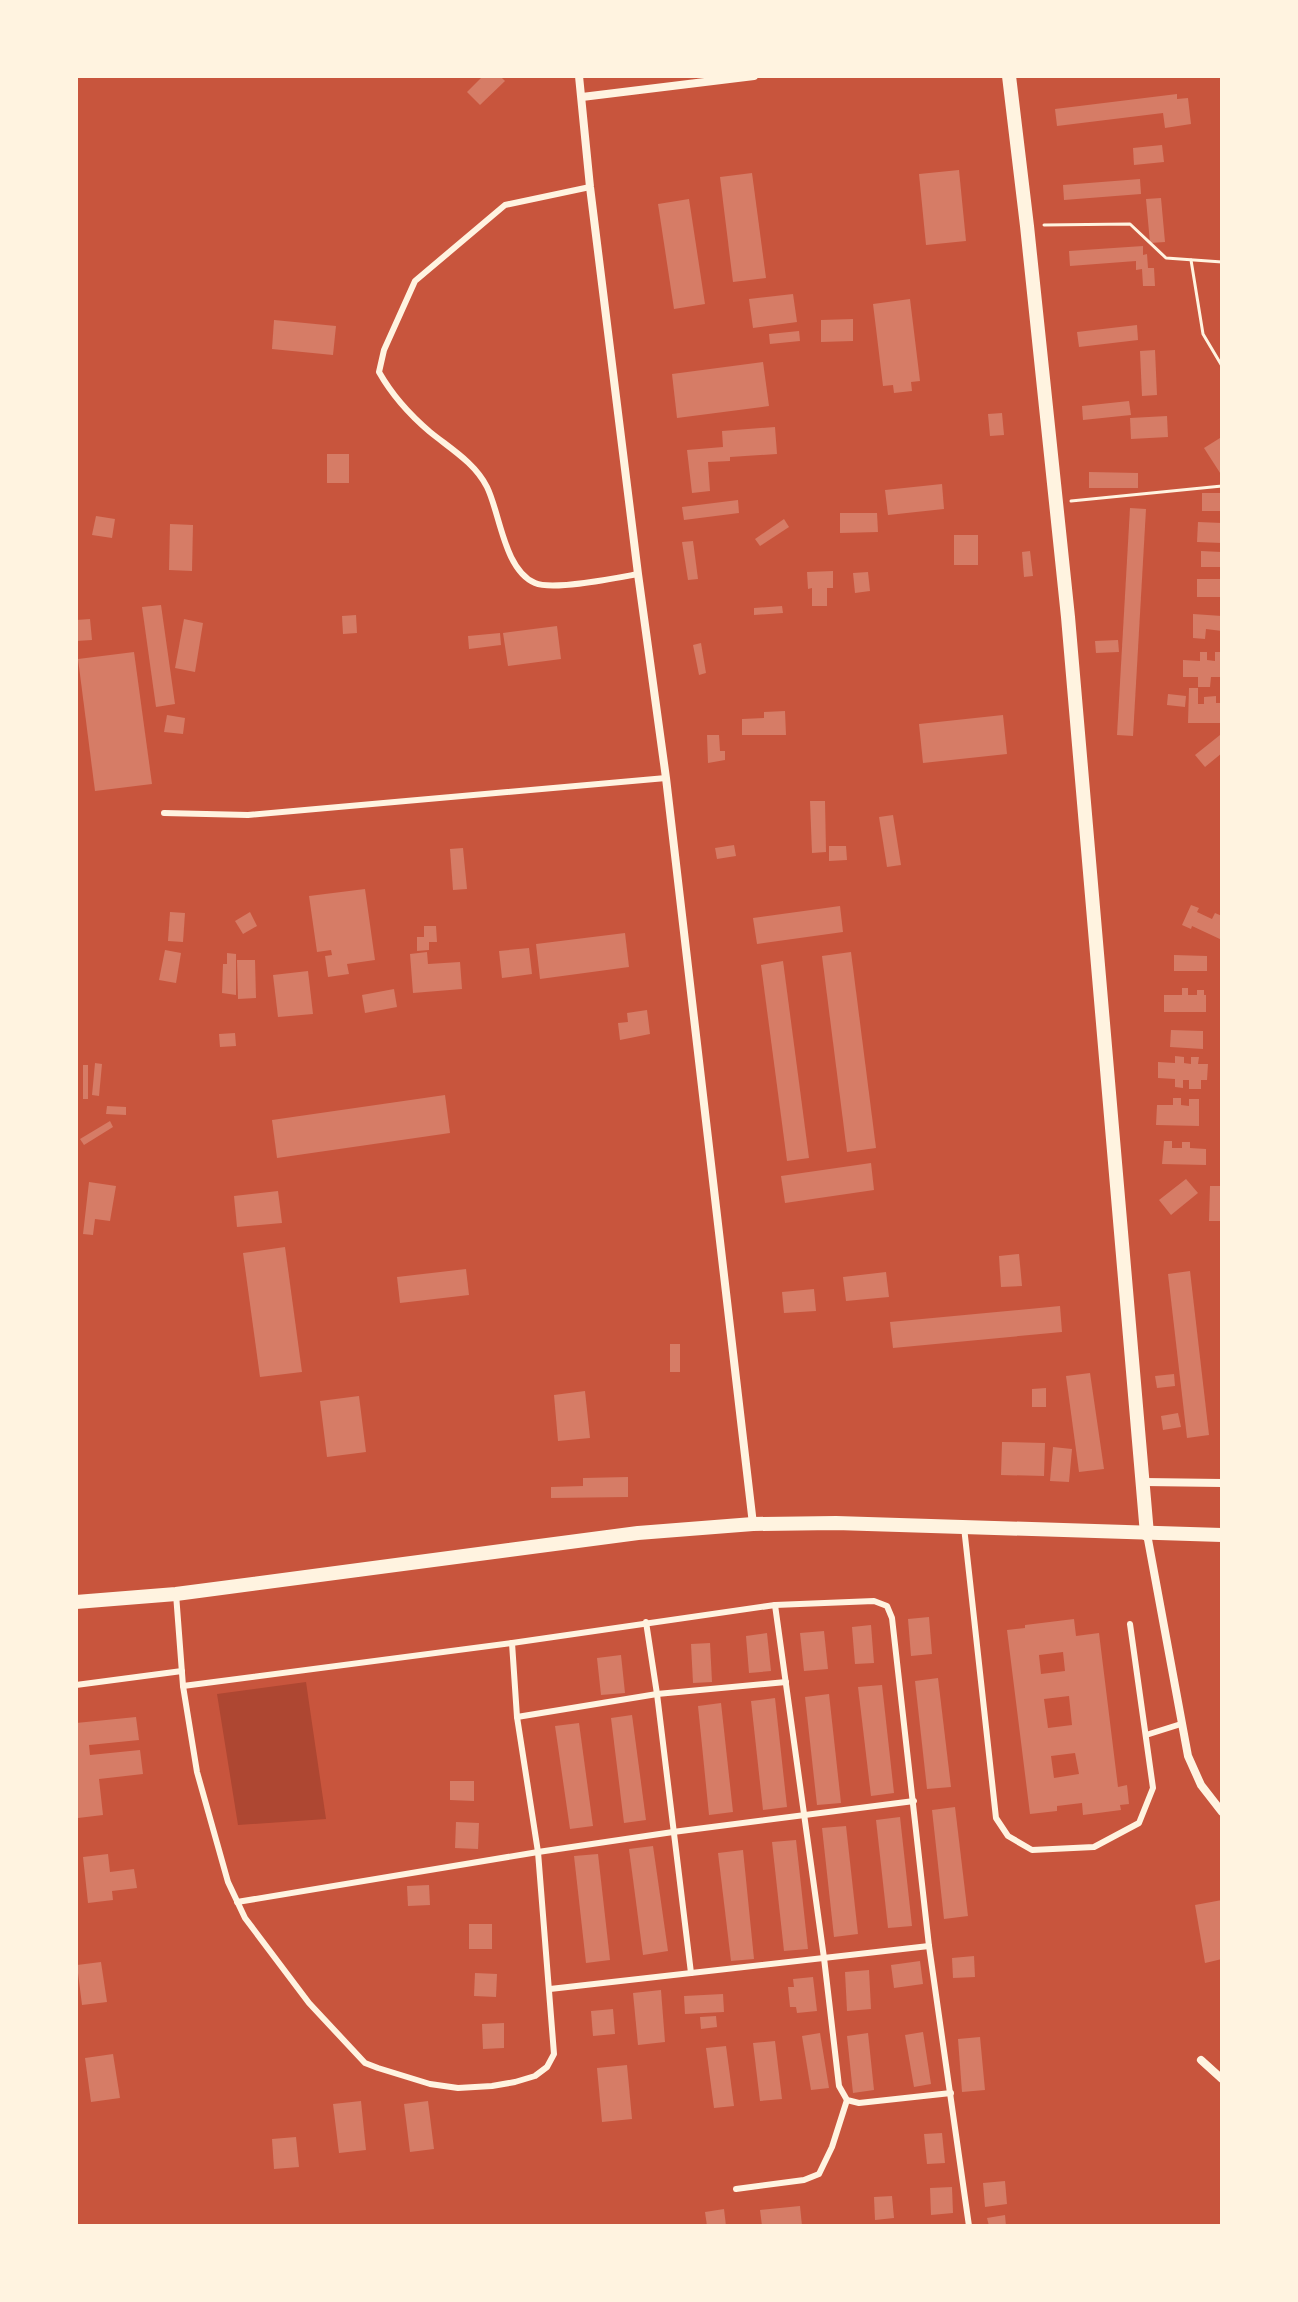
<svg xmlns="http://www.w3.org/2000/svg" width="1298" height="2302" font-family="Manrope,sans-serif">
<style>
.green{fill:#ae4732}
.building{fill:#d67c66;fill-rule:evenodd}
.lines{fill:none;stroke-linecap:round;stroke-linejoin:round}
.path{stroke:#fff3e0;stroke-width:3}
.service{stroke:#fff3e0;stroke-width:6}
.minor{stroke:#fff3e0;stroke-width:8}
.tertiary{stroke:#fff3e0;stroke-width:14}
</style>
<rect width="100%" height="100%" fill="#c8553d"/>
<!-- green -->
<polygon class="green" points="306,1682 326,1819 238,1825 217,1694"/>
<!-- building -->
<g class="building">
<polygon points="483,76 500,76 505,81 480,105 467,92"/>
<polygon points="1177,94 1177,99 1188,98 1191,124 1165,128 1163,113 1057,126 1055,109"/>
<polygon points="1162,145 1164,162 1134,165 1133,148"/>
<polygon points="959,170 966,241 926,245 919,174"/>
<polygon points="752,173 766,278 733,282 720,177"/>
<polygon points="1140,179 1141,194 1064,200 1063,185"/>
<polygon points="1161,198 1165,242 1150,243 1146,199"/>
<polygon points="689,199 705,304 674,309 658,204"/>
<polygon points="1143,246 1143,255 1147,254 1148,268 1154,268 1155,286 1143,286 1142,269 1136,270 1136,261 1070,266 1069,251"/>
<polygon points="793,294 797,322 753,328 749,299"/>
<polygon points="910,299 920,381 911,382 912,391 894,393 893,385 883,386 873,304"/>
<polygon points="853,319 853,341 821,342 821,320"/>
<polygon points="274,320 336,326 333,355 272,349"/>
<polygon points="1137,325 1138,340 1079,347 1077,332"/>
<polygon points="799,331 800,341 770,344 769,334"/>
<polygon points="1155,350 1157,395 1142,396 1140,351"/>
<polygon points="763,362 769,406 677,418 672,374"/>
<polygon points="1129,401 1131,415 1083,420 1082,406"/>
<polygon points="1002,413 1004,435 990,436 988,414"/>
<polygon points="1167,416 1168,437 1131,439 1130,418"/>
<polygon points="775,427 777,454 730,457 730,461 708,462 710,491 692,493 687,450 723,447 722,431"/>
<polygon points="1220,438 1222,442 1222,476 1204,448"/>
<rect x="327" y="454" width="22" height="29"/>
<polygon points="1089,472 1138,473 1138,488 1089,488"/>
<polygon points="942,484 944,509 888,515 885,490"/>
<rect x="1202" y="493" width="20" height="18"/>
<polygon points="738,500 739,513 684,520 682,507"/>
<polygon points="1130,508 1146,509 1133,736 1117,735"/>
<polygon points="840,513 877,513 878,532 840,533"/>
<polygon points="96,516 115,519 112,538 92,535"/>
<polygon points="784,519 789,527 760,546 755,539"/>
<polygon points="1198,522 1222,523 1222,543 1197,542"/>
<polygon points="170,524 193,525 192,571 169,570"/>
<rect x="954" y="535" width="24" height="30"/>
<polygon points="693,541 698,579 688,580 682,542"/>
<polygon points="1030,551 1033,576 1024,577 1022,552"/>
<polygon points="1201,551 1222,552 1222,567 1201,567"/>
<polygon points="833,571 833,588 827,588 827,606 812,606 812,588 808,589 807,572"/>
<polygon points="868,572 870,591 855,593 853,573"/>
<rect x="1197" y="579" width="25" height="18"/>
<polygon points="161,605 175,704 156,707 142,607"/>
<polygon points="782,606 783,613 754,615 754,608"/>
<polygon points="1193,614 1222,616 1222,631 1206,629 1205,639 1193,638"/>
<polygon points="356,615 357,633 343,634 342,616"/>
<polygon points="90,619 92,640 76,641 76,620"/>
<polygon points="184,619 203,623 195,672 175,668"/>
<polygon points="557,626 561,659 508,666 503,633"/>
<polygon points="500,633 501,645 469,649 468,636"/>
<polygon points="1118,640 1119,652 1096,653 1095,641"/>
<polygon points="701,643 706,673 699,675 693,645"/>
<polygon points="134,652 152,784 95,791 78,659"/>
<polygon points="1200,652 1207,652 1207,660 1215,661 1215,652 1222,652 1222,677 1211,677 1210,687 1198,687 1198,677 1183,677 1183,660 1200,661"/>
<polygon points="1189,688 1198,688 1198,704 1204,704 1204,697 1216,696 1216,703 1222,703 1222,723 1188,723"/>
<polygon points="1168,694 1186,696 1185,707 1167,705"/>
<polygon points="785,711 786,735 742,735 742,719 764,718 764,712"/>
<polygon points="167,715 185,718 183,734 164,732"/>
<polygon points="1003,715 1007,754 923,763 919,724"/>
<polygon points="707,735 719,735 720,751 725,751 725,760 708,763"/>
<polygon points="1220,735 1222,738 1222,753 1205,767 1195,755"/>
<polygon points="810,801 825,801 826,852 812,853"/>
<polygon points="893,815 901,865 887,867 879,817"/>
<polygon points="734,845 736,856 717,859 715,848"/>
<polygon points="829,846 846,846 847,860 829,861"/>
<polygon points="463,848 467,889 453,890 450,849"/>
<polygon points="365,889 375,960 347,964 349,974 328,977 325,956 332,955 331,950 317,952 309,896"/>
<polygon points="1191,905 1199,908 1197,912 1212,919 1215,913 1222,916 1222,940 1192,926 1191,929 1182,925"/>
<polygon points="840,906 843,932 757,944 753,918"/>
<polygon points="170,912 185,913 183,942 168,941"/>
<polygon points="250,912 257,926 243,934 235,921"/>
<polygon points="424,926 436,926 437,942 429,942 429,950 417,951 417,937 424,937"/>
<polygon points="625,933 629,967 540,979 536,944"/>
<polygon points="529,948 532,974 502,978 499,951"/>
<polygon points="165,950 181,953 176,983 159,980"/>
<polygon points="427,952 428,964 460,962 462,989 413,993 410,954"/>
<polygon points="851,952 876,1148 847,1152 822,956"/>
<polygon points="227,953 236,954 236,995 222,993 223,964 227,964"/>
<polygon points="1174,955 1207,956 1207,971 1174,971"/>
<polygon points="237,960 255,960 256,998 238,999"/>
<polygon points="783,961 809,1158 787,1161 761,965"/>
<polygon points="308,971 313,1014 278,1017 273,975"/>
<polygon points="1182,988 1188,988 1188,995 1197,995 1197,990 1204,990 1204,995 1206,995 1206,1012 1164,1012 1164,995 1182,995"/>
<polygon points="394,989 397,1007 365,1013 362,995"/>
<polygon points="647,1010 650,1034 620,1040 618,1023 628,1022 627,1013"/>
<polygon points="1171,1030 1203,1031 1203,1049 1170,1047"/>
<polygon points="235,1033 236,1046 220,1047 219,1034"/>
<polygon points="1175,1056 1184,1057 1184,1063 1191,1064 1191,1057 1199,1057 1198,1064 1208,1064 1207,1080 1201,1080 1201,1089 1189,1089 1189,1080 1183,1080 1183,1088 1175,1087 1175,1079 1158,1078 1158,1062 1175,1063"/>
<polygon points="95,1063 102,1064 99,1096 92,1095"/>
<rect x="83" y="1065" width="5" height="34"/>
<polygon points="445,1095 450,1133 277,1158 272,1120"/>
<polygon points="1173,1098 1181,1098 1181,1105 1189,1106 1189,1099 1199,1099 1199,1126 1156,1125 1157,1105 1173,1105"/>
<polygon points="107,1106 126,1107 126,1115 106,1114"/>
<polygon points="110,1121 113,1127 84,1145 80,1139"/>
<polygon points="1164,1141 1172,1141 1172,1148 1182,1148 1182,1142 1190,1142 1190,1148 1206,1149 1206,1165 1162,1164"/>
<polygon points="871,1163 874,1190 785,1203 781,1176"/>
<polygon points="1186,1179 1198,1193 1171,1215 1159,1200"/>
<polygon points="89,1182 116,1186 110,1221 95,1219 93,1235 83,1234"/>
<polygon points="1210,1186 1222,1186 1222,1221 1209,1221"/>
<polygon points="278,1191 282,1223 237,1227 234,1196"/>
<polygon points="285,1247 302,1372 260,1377 243,1253"/>
<polygon points="1019,1254 1022,1286 1001,1287 999,1256"/>
<polygon points="466,1269 469,1295 400,1303 397,1277"/>
<polygon points="1190,1271 1209,1435 1187,1438 1168,1274"/>
<polygon points="886,1272 889,1297 846,1301 843,1277"/>
<polygon points="814,1289 816,1311 784,1313 782,1292"/>
<polygon points="1060,1306 1062,1332 893,1348 890,1322"/>
<rect x="670" y="1344" width="10" height="28"/>
<polygon points="1090,1373 1104,1469 1079,1472 1066,1376"/>
<polygon points="1174,1374 1175,1386 1157,1388 1155,1376"/>
<polygon points="1046,1388 1046,1407 1032,1407 1032,1389"/>
<polygon points="585,1391 590,1438 558,1441 554,1395"/>
<polygon points="359,1396 366,1452 327,1457 320,1401"/>
<polygon points="1178,1413 1181,1427 1163,1430 1161,1416"/>
<polygon points="1002,1442 1045,1443 1044,1476 1001,1475"/>
<polygon points="1053,1447 1072,1449 1069,1482 1050,1481"/>
<polygon points="628,1477 628,1497 551,1498 551,1487 583,1486 583,1478"/>
<polygon points="929,1617 932,1654 911,1656 908,1619"/>
<path d="M1074,1619L1076,1636L1099,1633L1118,1787L1127,1785L1129,1804L1120,1805L1121,1810L1083,1815L1082,1803L1057,1806V1811L1030,1814L1007,1630L1025,1628V1625ZM1063,1652L1065,1671L1041,1674L1039,1655ZM1069,1696L1072,1725L1048,1728L1044,1699ZM1075,1753L1079,1774L1054,1778L1051,1756Z"/>
<polygon points="871,1625 874,1663 855,1664 852,1627"/>
<polygon points="824,1631 828,1669 804,1671 800,1633"/>
<polygon points="767,1633 771,1671 749,1673 746,1636"/>
<polygon points="710,1643 712,1682 693,1683 691,1644"/>
<polygon points="621,1655 625,1693 601,1695 597,1658"/>
<polygon points="938,1678 951,1787 927,1789 915,1681"/>
<polygon points="882,1685 894,1793 871,1796 858,1687"/>
<polygon points="829,1694 841,1803 817,1805 805,1697"/>
<polygon points="775,1698 787,1807 763,1810 751,1701"/>
<polygon points="721,1703 733,1812 709,1815 698,1706"/>
<polygon points="632,1715 646,1820 624,1823 611,1718"/>
<polygon points="136,1717 139,1740 89,1745 90,1755 140,1750 143,1774 99,1779 103,1815 78,1818 76,1723"/>
<polygon points="579,1723 593,1826 570,1829 555,1726"/>
<polygon points="450,1781 474,1781 474,1801 450,1800"/>
<polygon points="955,1807 968,1916 944,1919 932,1810"/>
<polygon points="900,1817 912,1926 888,1928 876,1820"/>
<polygon points="456,1822 479,1823 478,1849 455,1848"/>
<polygon points="846,1826 858,1934 834,1937 822,1828"/>
<polygon points="796,1840 808,1949 784,1951 772,1842"/>
<polygon points="653,1846 668,1951 643,1955 629,1849"/>
<polygon points="743,1850 754,1959 731,1961 718,1853"/>
<polygon points="108,1854 110,1872 134,1869 137,1888 112,1891 113,1900 88,1903 83,1857"/>
<polygon points="598,1854 610,1960 586,1963 574,1856"/>
<polygon points="429,1885 430,1905 408,1906 407,1886"/>
<polygon points="1222,1900 1222,1959 1205,1963 1195,1905"/>
<rect x="469" y="1924" width="23" height="25"/>
<polygon points="974,1956 975,1977 953,1978 952,1958"/>
<polygon points="920,1961 923,1984 894,1988 891,1965"/>
<polygon points="101,1962 107,2002 82,2005 77,1965"/>
<polygon points="869,1970 871,2009 847,2011 845,1972"/>
<polygon points="475,1973 497,1974 496,1997 474,1996"/>
<polygon points="813,1977 817,2011 797,2013 796,2007 790,2007 788,1987 794,1987 793,1979"/>
<polygon points="661,1990 665,2042 638,2045 633,1993"/>
<polygon points="723,1994 724,2012 685,2014 684,1996"/>
<polygon points="613,2009 615,2034 593,2036 591,2011"/>
<polygon points="716,2016 717,2027 701,2029 700,2017"/>
<polygon points="504,2023 504,2048 483,2049 482,2024"/>
<polygon points="923,2032 931,2084 914,2087 905,2035"/>
<polygon points="820,2033 829,2088 811,2090 802,2036"/>
<polygon points="868,2033 874,2090 853,2093 847,2036"/>
<polygon points="980,2037 985,2090 962,2092 958,2039"/>
<polygon points="775,2041 782,2099 760,2101 753,2043"/>
<polygon points="726,2046 734,2106 714,2108 706,2048"/>
<polygon points="113,2054 120,2098 91,2102 85,2058"/>
<polygon points="627,2065 632,2119 602,2122 597,2068"/>
<polygon points="361,2101 366,2150 339,2153 333,2104"/>
<polygon points="428,2101 434,2149 410,2152 404,2104"/>
<polygon points="942,2133 945,2163 927,2164 924,2134"/>
<polygon points="296,2137 299,2167 274,2169 272,2139"/>
<polygon points="1005,2181 1007,2204 985,2207 983,2183"/>
<polygon points="952,2187 953,2213 931,2215 930,2188"/>
<polygon points="892,2196 894,2218 875,2220 874,2197"/>
<polygon points="800,2206 802,2226 762,2226 760,2210"/>
<polygon points="724,2209 726,2226 707,2226 705,2212"/>
<polygon points="1005,2215 1006,2226 989,2226 987,2218"/>
</g>
<g class="lines">
<!-- path -->
<g class="path">
<polyline points="1044,225 1130,224 1166,258 1222,262"/>
<polyline points="1191,260 1203,334 1222,366"/>
<polyline points="1071,501 1222,486"/>
</g>
<!-- service -->
<g class="service">
<path d="M590,187L505,205L415,281L384,350L379,372C392,395 410,415 430,432C451,449 475,463 487,487C500,513 504,570 535,583C553,591 616,578 638,574"/>
<polyline points="164,813 248,815 666,778"/>
<polyline points="964,1527 996,1818 1008,1836 1032,1850 1094,1847 1139,1823 1153,1788 1130,1624"/>
<polyline points="176,1594 183,1686 197,1772 228,1882 245,1918 309,2003 365,2063 378,2068 430,2084 458,2088 492,2086 515,2082 535,2076 547,2067 554,2054 538,1852 517,1717 512,1643"/>
<polyline points="775,1605 824,1958 839,2086 847,2100 859,2103 951,2093"/>
<polyline points="646,1622 657,1694 691,1973"/>
<polyline points="76,1685 182,1671"/>
<polyline points="183,1686 512,1643 775,1605 874,1601 887,1606 892,1618 929,1946 969,2226"/>
<polyline points="517,1717 657,1694 786,1682"/>
<polyline points="1146,1735 1181,1724"/>
<polyline points="237,1902 538,1852 673,1832 914,1801"/>
<polyline points="550,1989 929,1946"/>
<polyline points="736,2189 804,2180 819,2174 832,2147 847,2100"/>
</g>
<!-- minor -->
<g class="minor">
<polyline points="579,76 590,187 638,574 666,778 753,1524"/>
<polyline points="582,97 754,76"/>
<polyline points="1144,1482 1222,1483"/>
<polyline points="1147,1534 1188,1756 1201,1785 1222,1812"/>
<polyline points="1201,2060 1222,2079"/>
</g>
<!-- tertiary -->
<g class="tertiary">
<polyline points="1009,76 1027,226 1068,617 1147,1534"/>
<polyline points="76,1602 176,1594 638,1533 753,1524 836,1523 1222,1535"/>
</g>
</g>
<!-- border -->
<rect width="1298" height="2302" fill="none" stroke="#fff3e0" stroke-width="156"/>
</svg>
